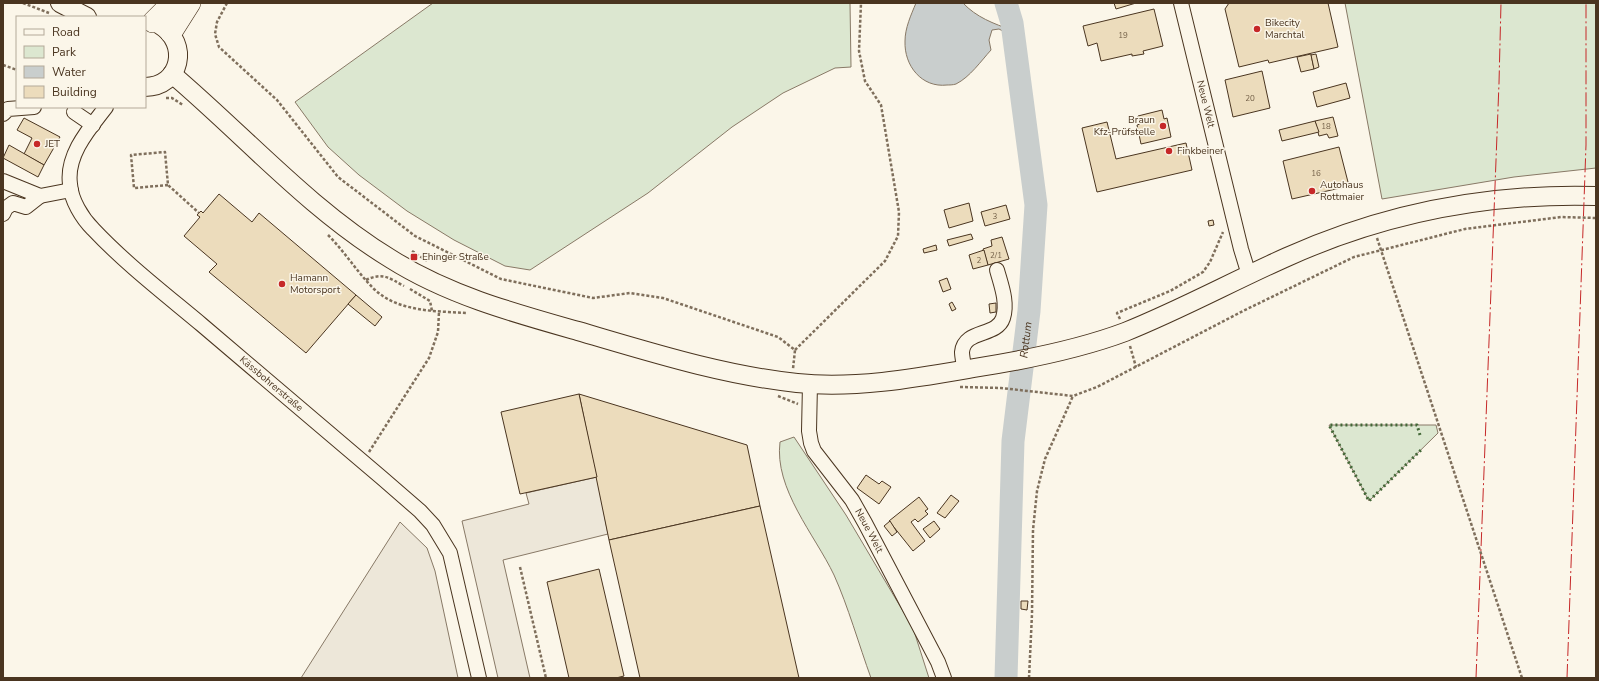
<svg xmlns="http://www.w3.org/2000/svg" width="1599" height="681" font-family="'Nunito Sans',sans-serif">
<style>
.green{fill:#dce7d0;stroke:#887966}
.parking{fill:#ede7d9;stroke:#887966}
.water{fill:#c9cecd;stroke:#887966}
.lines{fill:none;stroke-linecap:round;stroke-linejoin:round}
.river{stroke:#c9cecd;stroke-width:23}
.building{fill:#ecdcbc;stroke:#4a3520}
.minor-casing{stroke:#4a3520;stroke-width:16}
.major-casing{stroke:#4a3520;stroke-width:20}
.highway-casing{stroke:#4a3520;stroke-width:22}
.path{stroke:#7f6f5c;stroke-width:2.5;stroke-dasharray:3 2;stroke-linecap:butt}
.minor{stroke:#fbf6e9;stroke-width:14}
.major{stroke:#fbf6e9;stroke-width:18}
.highway{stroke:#fbf6e9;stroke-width:21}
.hedge{stroke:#436837;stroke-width:3;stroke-dasharray:2 3;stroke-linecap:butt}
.power{stroke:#c62828;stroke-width:1;stroke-dasharray:14 3 2 3;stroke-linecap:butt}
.poi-dot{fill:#c62828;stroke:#fbf6e9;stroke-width:1.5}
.labels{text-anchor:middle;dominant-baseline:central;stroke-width:3;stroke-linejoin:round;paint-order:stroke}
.number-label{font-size:8px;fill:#725f47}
.poi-label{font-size:10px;fill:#4a3520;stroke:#fbf6e9;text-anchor:start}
.street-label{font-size:10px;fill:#4a3520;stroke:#fbf6e9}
.water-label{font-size:11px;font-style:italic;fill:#4a3520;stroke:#fbf6e9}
</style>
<rect width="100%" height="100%" fill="#fbf6e9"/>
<!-- green -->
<g class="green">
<polygon points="433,3 850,3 851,67 835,68 783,93 732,127 648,193 530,270 505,266 454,240 407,211 359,175 328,147 295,102"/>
<polygon points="1345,3 1596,3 1596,168 1514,177 1382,199"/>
<polygon points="1329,425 1436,425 1438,433 1369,501"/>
<path d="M794,437L846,515L913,628L929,678H871C859,645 848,606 834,575C815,535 774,489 780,442Z"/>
</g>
<!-- parking -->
<g class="parking">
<polygon points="597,477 608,534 503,560 530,678 498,678 462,521 529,504 526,493"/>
<polygon points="400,522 427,548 435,571 458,678 301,678"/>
</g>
<!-- water -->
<path class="water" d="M916,3H963C976,17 994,24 1012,30L1014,37L999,29L992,30L989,40L991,50C981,61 970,77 956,84C953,85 949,85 947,85C922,88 904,66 905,41C905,28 911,15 916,3Z"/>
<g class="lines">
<!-- river -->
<path class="river" id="s1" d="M1006,678L1013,441L1029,311L1036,205L1012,23L1006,3"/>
</g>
<!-- building -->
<g class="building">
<polygon points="1114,3 1136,3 1116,9"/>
<polygon points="1229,3 1328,3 1338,47 1269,63 1268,60 1239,67 1225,9"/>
<polygon points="1154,9 1163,46 1143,51 1144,54 1132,56 1132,54 1101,61 1097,43 1088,46 1083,26"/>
<polygon points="1311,54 1314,69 1301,72 1297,57"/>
<polygon points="1316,54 1319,67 1314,69 1311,55"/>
<polygon points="1262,71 1270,108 1233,117 1225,80"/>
<polygon points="1346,83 1350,98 1317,107 1313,92"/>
<polygon points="1162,110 1164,119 1167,118 1171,137 1141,144 1137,125 1140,124 1138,116"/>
<polygon points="1333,117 1338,136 1329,138 1327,134 1319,136 1315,121"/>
<polygon points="24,118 60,137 44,165 24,154 32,138 17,130"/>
<polygon points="1315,121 1319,132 1282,141 1279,130"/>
<polygon points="1107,122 1116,159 1186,143 1192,170 1097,192 1082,128"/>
<polygon points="9,145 44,165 38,177 3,158"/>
<polygon points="1339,147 1349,186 1292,199 1283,161"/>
<polygon points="219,194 252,222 259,213 356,295 306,353 209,272 217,264 184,236 200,217 197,215 201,211 203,213"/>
<polygon points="969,203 973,221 949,228 944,210"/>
<polygon points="1006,205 1010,219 985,226 981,212"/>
<polygon points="1213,220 1214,225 1209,226 1208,221"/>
<polygon points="971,234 973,239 949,246 947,240"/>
<polygon points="1002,237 1009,259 988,265 983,249 992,246 991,240"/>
<polygon points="936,245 937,250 924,253 923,249"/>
<polygon points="984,250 988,265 973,269 969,255"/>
<polygon points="947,278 951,289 943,292 939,281"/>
<polygon points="356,295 382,317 375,326 348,304"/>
<polygon points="952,302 956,309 952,311 949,304"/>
<polygon points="996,303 996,312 990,313 989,304"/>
<polygon points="579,394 747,445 760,506 609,540"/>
<polygon points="579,394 597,477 520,494 501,412"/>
<polygon points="866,475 879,484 882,481 891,487 879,504 857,488"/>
<polygon points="951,495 959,501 945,518 937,513"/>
<polygon points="919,497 928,509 925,511 928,514 918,522 915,519 911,522 925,541 913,551 889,521"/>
<polygon points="760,506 799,678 640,678 609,540"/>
<polygon points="890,521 897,532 892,536 884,526"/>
<polygon points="934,521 940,529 930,538 923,529"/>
<polygon points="599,569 624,676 616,678 569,678 547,582"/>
<polygon points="1021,601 1028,601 1027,610 1021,609"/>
</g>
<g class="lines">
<!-- minor casing -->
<g class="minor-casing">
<g id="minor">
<path id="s2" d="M1181,3L1241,249L1249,275"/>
<path id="s3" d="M106,107C89,129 66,155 70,184C71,200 82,218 93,229C126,264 165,294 202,325C262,376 322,427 382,478L420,511L433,525L450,553L479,678"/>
<polyline points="74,112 93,125"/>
<polyline points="3,114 8,109 34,107"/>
<polyline points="3,181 40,196 71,190"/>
<polyline points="3,214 6,208 13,203 26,207 40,196"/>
<path d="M964,370C964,364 962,357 962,352C964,329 997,337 1003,318C1008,302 1001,285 997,270"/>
<path id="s4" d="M810,384L809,431L811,443L814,451L852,500L865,523L938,662L944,678"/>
</g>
</g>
<!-- major casing -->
<g class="major-casing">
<g id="major">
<polyline points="60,3 87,17"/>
<path d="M172,74C245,136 309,209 391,259C448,295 514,313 578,331C650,352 722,375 797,383C856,389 916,378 974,368C1025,360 1077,350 1125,332C1180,310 1233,281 1287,257C1385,213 1489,193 1596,196"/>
<path d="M145,87C181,87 190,43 160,25"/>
</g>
</g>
<!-- highway casing -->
<g class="highway-casing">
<g id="highway">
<polyline points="153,22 172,3"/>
<polyline points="171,33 190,3"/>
</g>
</g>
<!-- path -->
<g class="path">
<polyline points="23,3 49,13"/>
<polyline points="227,3 217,22 215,34 219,47 277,100 338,177 415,236 501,279 593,298 630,293 663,298 778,337 795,350 793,369"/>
<polyline points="3,65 17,70"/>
<polyline points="166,98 172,98 183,105"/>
<polyline points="168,185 134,188 131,155 165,152 168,185 199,213"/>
<path d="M328,235C345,252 357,272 374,289C398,312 435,311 467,313"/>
<polyline points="1377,238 1522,678"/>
<polyline points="412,251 427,261"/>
<path d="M366,280C383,272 389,278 404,286"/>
<polyline points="410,289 430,301 432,311"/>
<polyline points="1120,319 1117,313 1170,291 1203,272 1210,262 1223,232"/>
<polyline points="1130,346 1136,367"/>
<polyline points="795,350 885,261 898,236 899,212 881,105 865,81 859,51 861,3"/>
<polyline points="960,387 1001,388 1073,396 1097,387 1243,311 1354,257 1465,229 1561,217 1596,218"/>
<polyline points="778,396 798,404"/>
<polyline points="369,452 429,358 438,332 439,312"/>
<polyline points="520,567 546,678"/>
<polyline points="1029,678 1032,614 1033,530 1037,491 1045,459 1073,396"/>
</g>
<!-- minor -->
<use href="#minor" class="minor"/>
<!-- major -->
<use href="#major" class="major"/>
<!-- highway -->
<use href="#highway" class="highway"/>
<!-- hedge -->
<polyline class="hedge" points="1420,435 1417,425 1329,425 1369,501 1422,449"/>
<!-- power -->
<g class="power">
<polyline points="1476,678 1499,83 1501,3"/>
<polyline points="1567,678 1586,145 1586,3"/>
</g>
</g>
<!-- markers -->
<g class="poi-dot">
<circle cx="1257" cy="29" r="4"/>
<circle cx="1163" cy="126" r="4"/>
<circle cx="37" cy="144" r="4"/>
<circle cx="1169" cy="151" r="4"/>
<circle cx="1312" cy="191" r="4"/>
<rect x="410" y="253" width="8" height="8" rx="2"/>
<circle cx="282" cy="284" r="4"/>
</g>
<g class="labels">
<!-- number labels -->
<g class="number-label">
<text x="1123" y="35">19</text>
<text x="1250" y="98">20</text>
<text x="1326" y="126">18</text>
<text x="1316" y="173">16</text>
<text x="995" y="216">3</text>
<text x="996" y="255">2/1</text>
<text x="979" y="260">2</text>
</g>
<!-- poi labels -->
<g class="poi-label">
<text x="1265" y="23">Bikecity<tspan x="1265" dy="12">Marchtal</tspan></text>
<text x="1155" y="120" text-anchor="end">Braun<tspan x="1155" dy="12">Kfz-Prüfstelle</tspan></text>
<text x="45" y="144">JET</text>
<text x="1177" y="151">Finkbeiner</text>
<text x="1320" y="185">Autohaus<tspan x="1320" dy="12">Rottmaier</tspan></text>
<text x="422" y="257">Ehinger Straße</text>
<text x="290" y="278">Hamann<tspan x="290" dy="12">Motorsport</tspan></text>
</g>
<!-- street labels -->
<g class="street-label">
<text stroke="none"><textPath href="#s2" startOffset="104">Neue Welt</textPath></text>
<text stroke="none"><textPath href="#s3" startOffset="375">Kässbohrerstraße</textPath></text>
<text stroke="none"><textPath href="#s4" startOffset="165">Neue Welt</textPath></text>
</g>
<!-- water labels -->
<g class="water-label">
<text stroke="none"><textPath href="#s1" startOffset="339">Rottum</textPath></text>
</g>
</g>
<!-- border -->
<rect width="1599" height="681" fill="none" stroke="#4a3520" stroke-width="8"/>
<!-- legend -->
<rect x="16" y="16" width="130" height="92" fill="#fbf6e9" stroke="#b4a999"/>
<rect x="24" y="29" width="20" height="6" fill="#fbf6e9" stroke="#b4a999"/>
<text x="52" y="36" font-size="12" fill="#4a3520">Road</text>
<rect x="24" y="46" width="20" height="12" fill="#dce7d0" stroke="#b4a999"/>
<text x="52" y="56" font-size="12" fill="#4a3520">Park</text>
<rect x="24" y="66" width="20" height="12" fill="#c9cecd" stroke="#b4a999"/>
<text x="52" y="76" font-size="12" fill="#4a3520">Water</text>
<rect x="24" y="86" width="20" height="12" fill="#ecdcbc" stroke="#b4a999"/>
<text x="52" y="96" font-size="12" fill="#4a3520">Building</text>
</svg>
